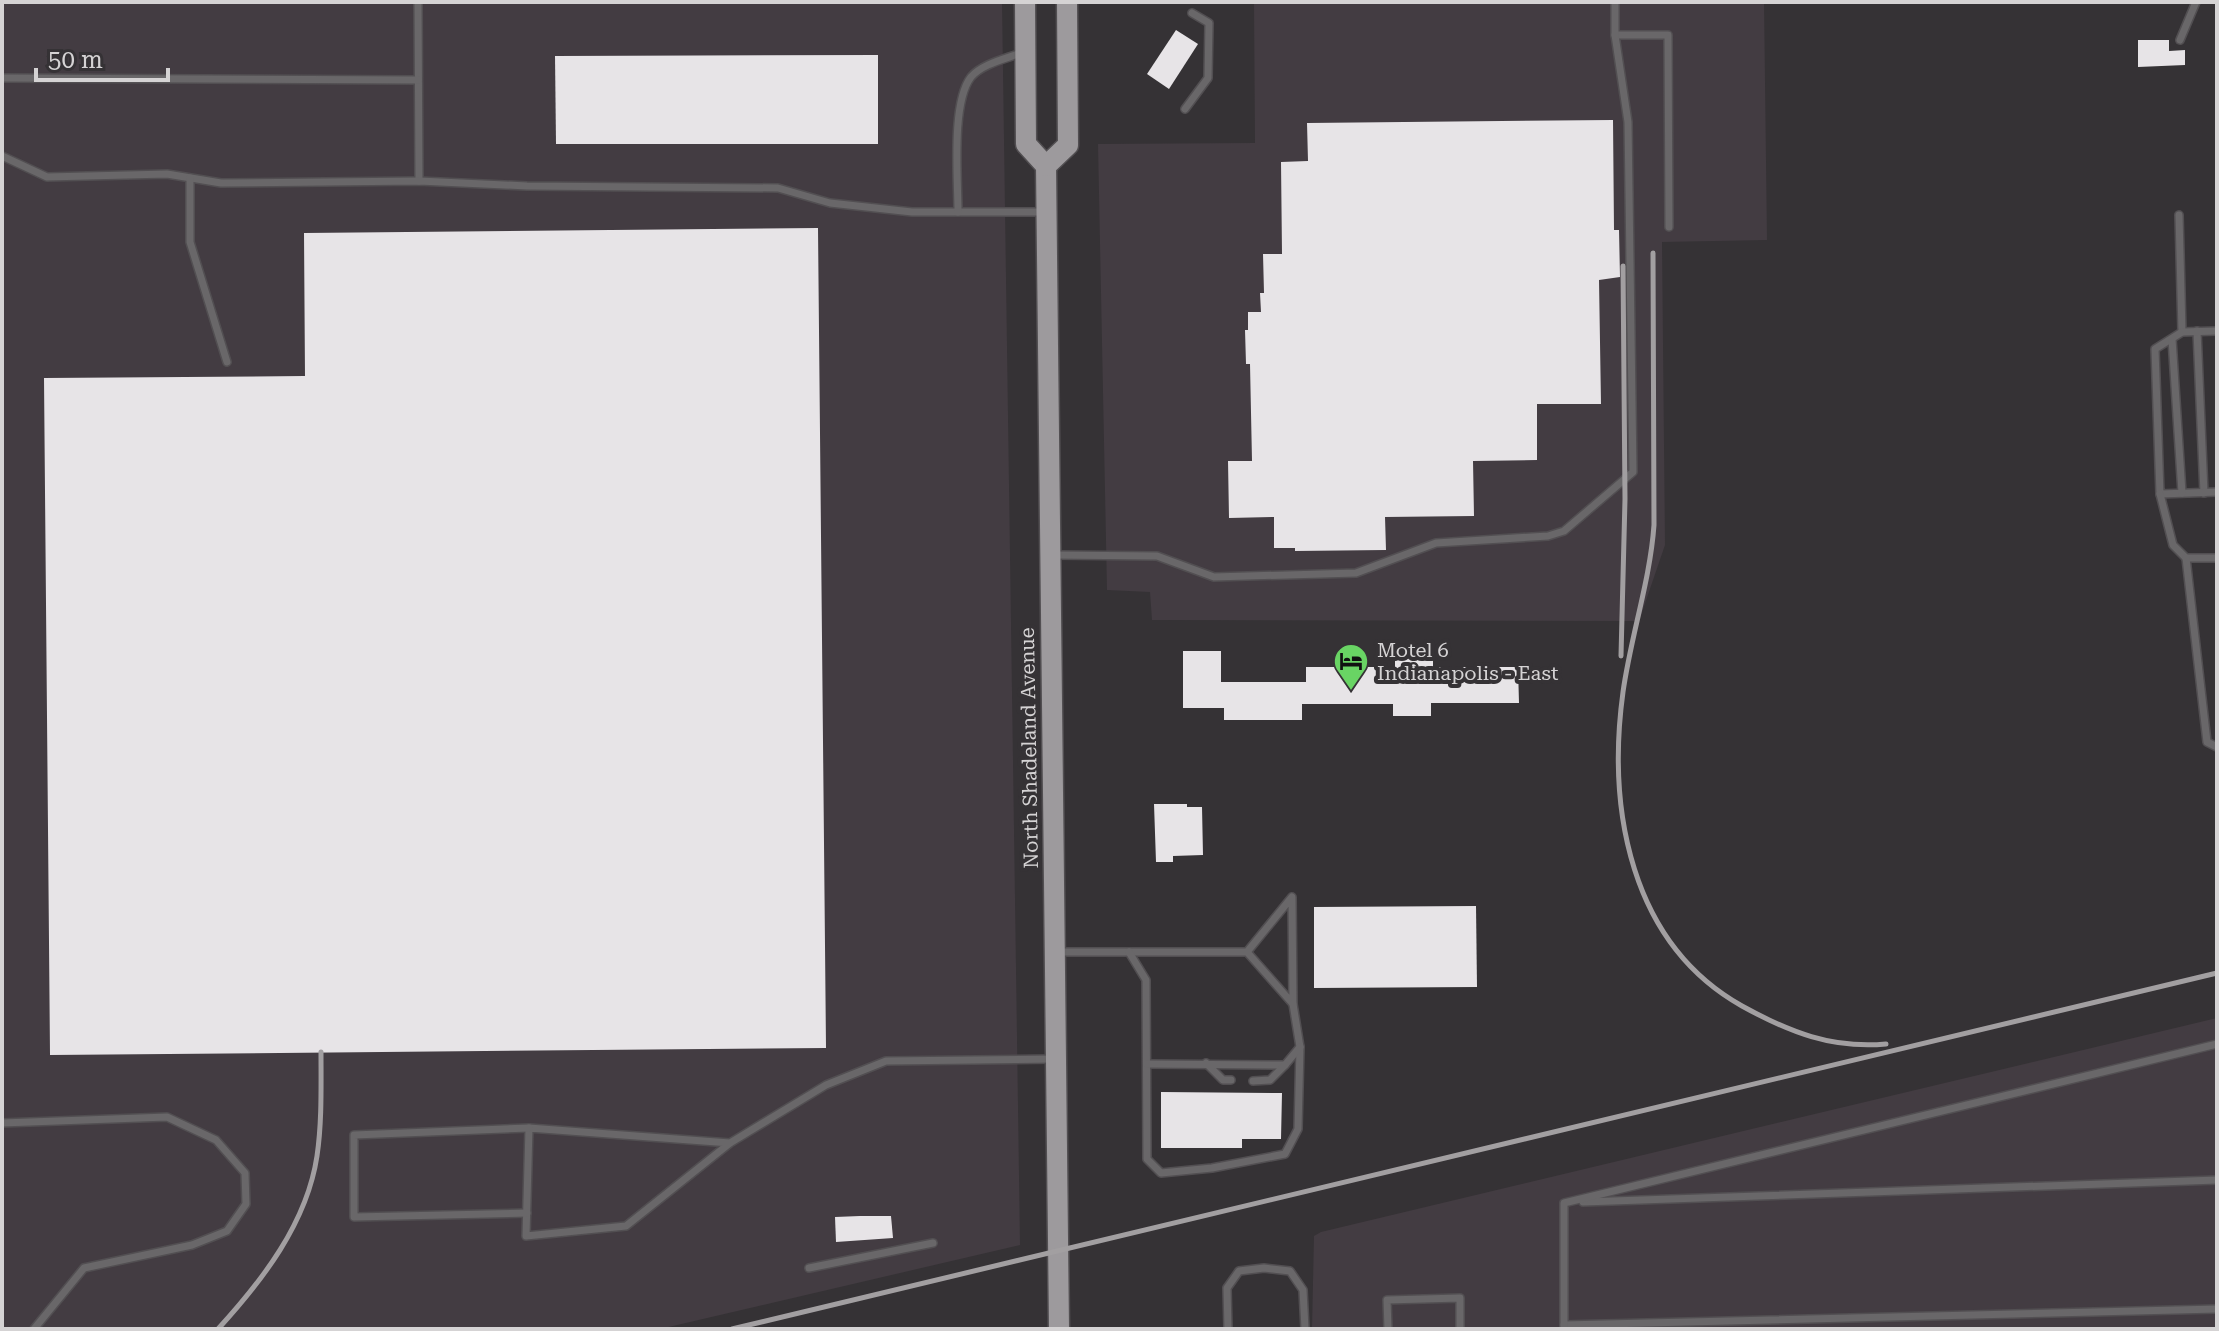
<svg xmlns="http://www.w3.org/2000/svg" width="2219" height="1331" font-family="'Roboto Serif',serif">
<style>
.built{fill:#433c42}
.building{fill:#e7e4e7}
.lines{fill:none;stroke-linecap:round;stroke-linejoin:round}
.service-casing{stroke:#524f52;stroke-width:10}
.primary-casing{stroke:#524f52;stroke-width:23}
.service{stroke:#696769;stroke-width:7}
.primary{stroke:#9d9a9d;stroke-width:20}
.rail{stroke:#a29fa1;stroke-width:5}
.labels{text-anchor:middle;dominant-baseline:central;stroke-width:8;stroke-linejoin:round;paint-order:stroke}
.poi-label{font-size:20px;fill:#d5d3d4;stroke:#353235;text-anchor:start}
.street-label{font-size:20px;fill:#d5d3d4;stroke:#353235}
</style>
<rect width="100%" height="100%" fill="#353235"/>
<!-- built -->
<g class="built">
<polygon points="2,2 1002,2 1020,1245 660,1329 2,1329"/>
<polygon points="1254,2 1764,2 1767,240 1662,242 1665,545 1639,621 1152,620 1150,592 1107,590 1098,144 1255,143"/>
<polygon points="2217,1018 2217,1329 1312,1329 1314,1236 1321,1232"/>
</g>
<!-- building -->
<g class="building">
<polygon points="1176,30 1198,44 1169,89 1147,74"/>
<polygon points="2138,40 2169,40 2169,51 2185,50 2185,65 2138,67"/>
<polygon points="878,55 878,144 556,144 555,56"/>
<polygon points="1613,120 1614,230 1619,230 1620,277 1599,280 1601,404 1537,404 1537,460 1473,461 1474,516 1385,517 1386,550 1295,551 1295,548 1274,548 1274,517 1229,518 1228,461 1252,461 1250,364 1246,364 1245,330 1248,330 1248,312 1261,312 1260,293 1264,293 1263,254 1282,254 1281,162 1308,161 1307,123"/>
<polygon points="818,228 826,1048 50,1055 44,378 305,376 304,233"/>
<polygon points="1183,651 1221,651 1221,682 1306,682 1306,667 1395,667 1395,652 1433,652 1433,667 1518,667 1519,703 1431,703 1431,716 1393,716 1393,704 1302,704 1302,720 1224,720 1224,708 1183,708"/>
<polygon points="1154,804 1187,804 1187,807 1202,807 1203,855 1173,856 1173,862 1156,862"/>
<polygon points="1476,906 1477,987 1314,988 1314,907"/>
<polygon points="1161,1092 1282,1093 1281,1139 1242,1139 1242,1148 1161,1148"/>
<polygon points="860,1216 891,1216 893,1238 836,1242 835,1217"/>
</g>
<g class="lines">
<!-- service casing -->
<g class="service-casing">
<g id="service">
<polyline points="418,2 419,181"/>
<polyline points="1615,35 1668,35 1669,227"/>
<polyline points="2180,40 2196,2"/>
<polyline points="2,78 418,80"/>
<polyline points="1185,109 1208,78 1209,23 1192,13"/>
<polyline points="2,156 47,177 167,174 221,183 419,181 527,186 778,188 830,203 912,212 1044,212"/>
<polyline points="190,178 190,242 227,362"/>
<path d="M958,212C958,179 951,103 971,77C982,64 1005,59 1021,53"/>
<polyline points="2179,215 2182,332"/>
<polyline points="2197,331 2204,493"/>
<polyline points="2217,331 2182,332 2155,349 2160,494 2217,492"/>
<polyline points="2172,339 2182,493"/>
<polyline points="2160,494 2173,545 2186,558 2217,558"/>
<polyline points="1054,555 1157,556 1214,577 1356,573 1436,543 1548,536 1564,531 1633,472 1628,122 1615,35 1615,2"/>
<polyline points="2186,558 2207,742 2217,747"/>
<polyline points="1057,952 1247,952 1292,897 1293,1004 1247,952"/>
<polyline points="1129,952 1146,980 1147,1159 1161,1173 1212,1168 1285,1154 1298,1129 1300,1047 1293,1004"/>
<polyline points="1206,1063 1223,1080 1231,1080"/>
<polyline points="1147,1064 1285,1065 1300,1047"/>
<polyline points="1253,1081 1270,1080 1285,1065"/>
<polyline points="2,1123 167,1117 216,1140 245,1173 246,1204 227,1231 192,1245 84,1268 34,1329"/>
<polyline points="730,1143 529,1128 526,1236 626,1226 730,1143 826,1085 886,1061 1054,1059"/>
<polyline points="1583,1202 2217,1180"/>
<polyline points="527,1213 354,1217 354,1135 529,1128"/>
<polyline points="809,1268 933,1243"/>
<polyline points="1564,1325 2217,1309"/>
<polyline points="1228,1329 1227,1288 1239,1271 1264,1268 1290,1271 1303,1290 1305,1329"/>
<polyline points="1388,1329 1387,1300 1460,1298 1460,1329"/>
<polyline points="1564,1329 1564,1203 2217,1044"/>
</g>
</g>
<!-- primary casing -->
<g class="primary-casing">
<g id="primary">
<polyline points="1025,2 1026,144 1046,166 1059,1329"/>
<polyline points="1046,166 1068,145 1067,2"/>
</g>
</g>
<!-- service -->
<use href="#service" class="service"/>
<!-- primary -->
<use href="#primary" class="primary"/>
<!-- rail -->
<g class="rail">
<path d="M1653,253L1654,525C1650,581 1631,635 1623,692C1607,809 1630,943 1742,1006C1789,1032 1832,1049 1886,1044"/>
<polyline points="1621,656 1625,499 1623,266"/>
<path d="M218,1329C262,1281 307,1223 317,1156C322,1122 321,1087 321,1052"/>
<polyline points="732,1329 2217,973"/>
</g>
</g>
<!-- icons -->
<defs>
<g id="hotel-pin" transform="scale(1.8)"><path d="M0 17L-7.5 6A9.5 9.5 0 1 1 7.5 6Z" fill="#69d464" stroke="#353235"/><path d="M-6-4.5h1.5V1H6V5H4.5V3h-9V5H-6ZM-4 0a1.8 1.8 0 1 1 3.6 0ZM.5 0V-2.5h3Q6-2.5 6 0Z" fill="#111"/></g>
</defs>
<g fill-rule="evenodd">
<use href="#hotel-pin" x="1351" y="661"/>
</g>
<g class="labels">
<!-- poi labels -->
<g class="poi-label">
<text x="1377" y="650">Motel 6<tspan x="1377" dy="23">Indianapolis - East</tspan></text>
</g>
<!-- street labels -->
<g class="street-label">
<text transform="translate(1029 748) rotate(-91)">North Shadeland Avenue</text>
</g>
</g>
<!-- border -->
<rect width="2219" height="1331" fill="none" stroke="#d5d3d4" stroke-width="8"/>
<!-- scale -->
<path d="M36 68v12h132v-12" fill="none" stroke="#d5d3d4" stroke-width="4"/>
<text x="48" y="68" font-size="24" fill="#d5d3d4" stroke="#353235" stroke-width="6" paint-order="stroke">50 m</text>
</svg>
